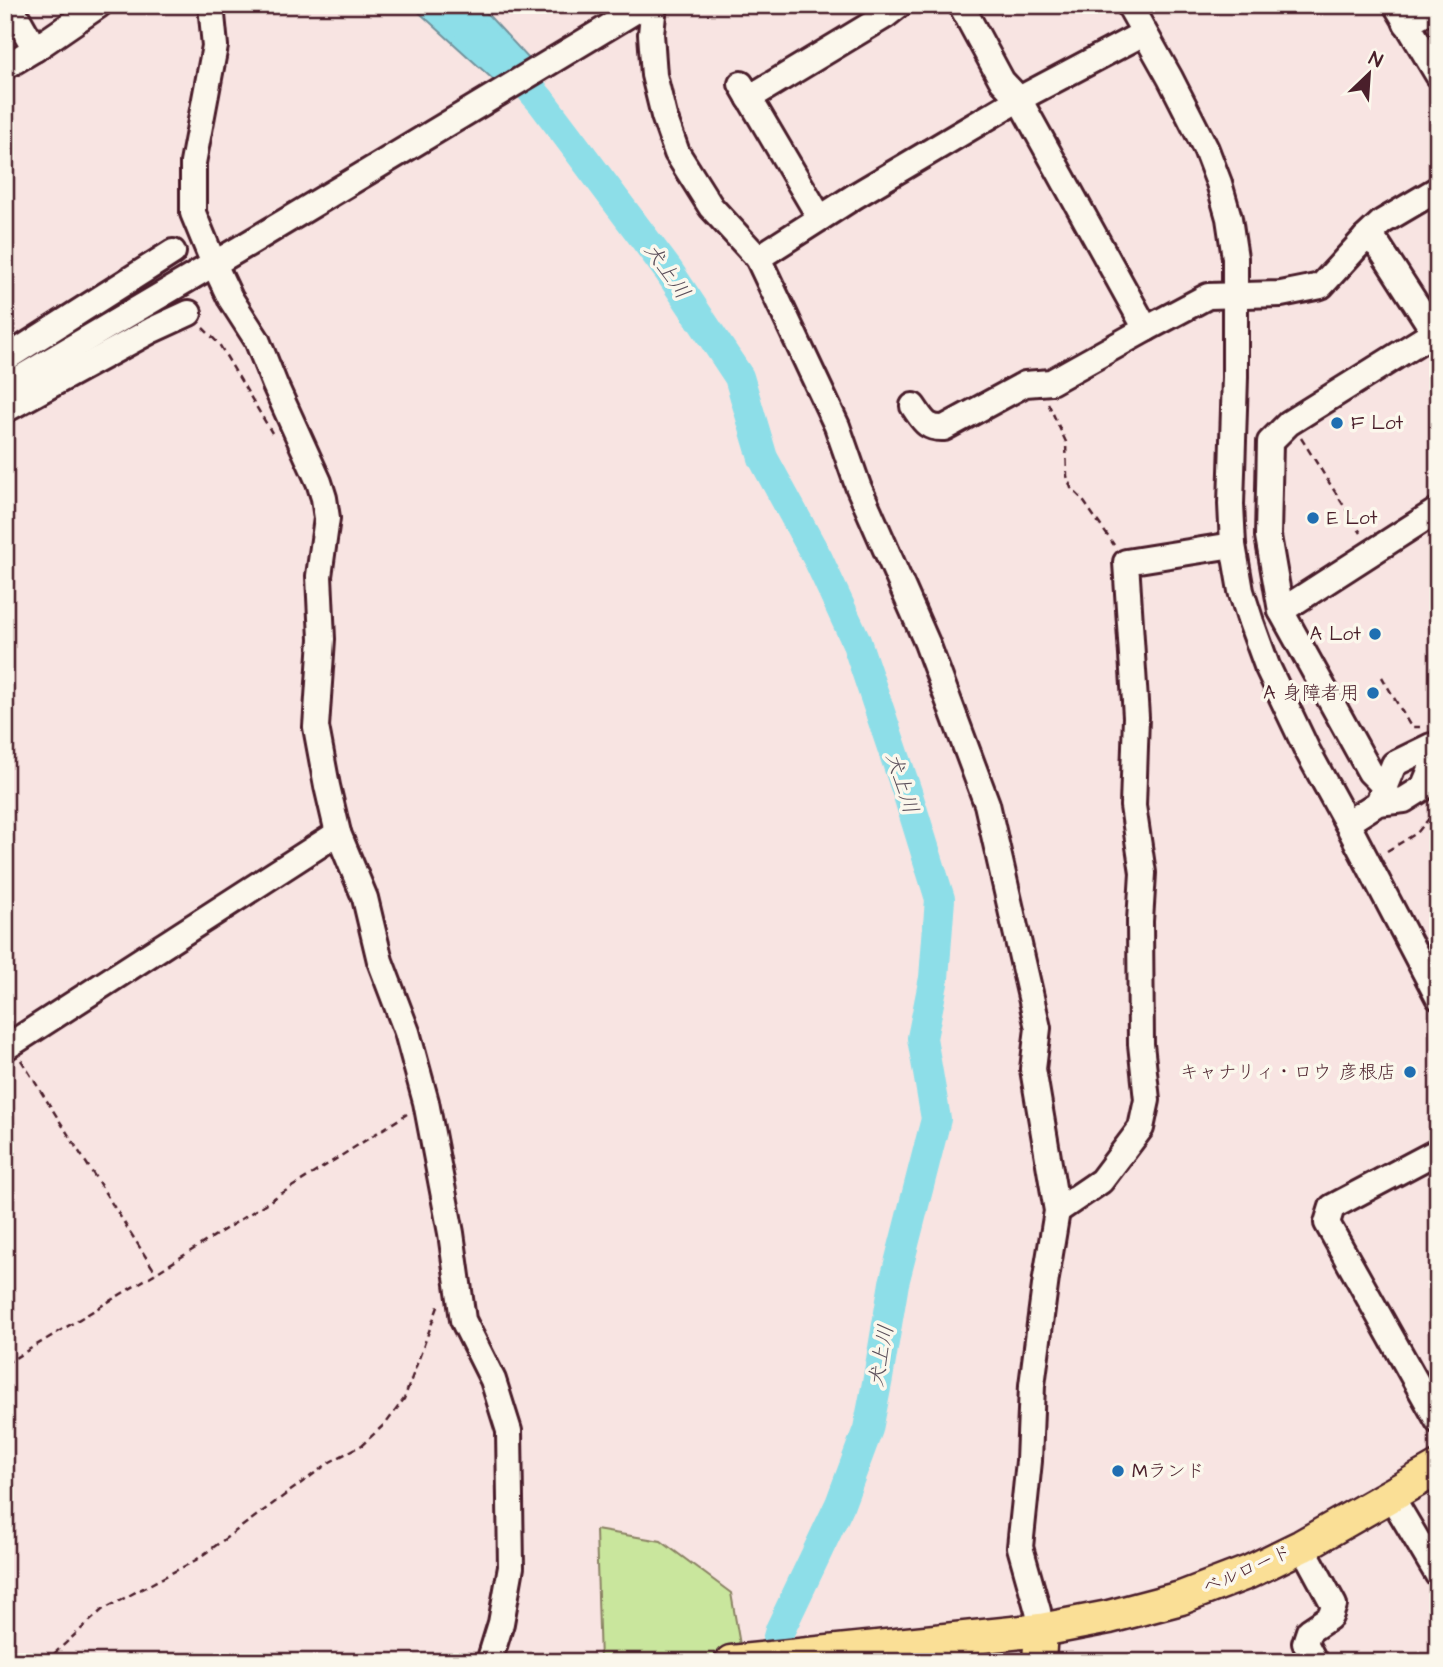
<svg xmlns="http://www.w3.org/2000/svg" width="1443" height="1667" font-family="'Architects Daughter','Klee One',sans-serif">
<style>
.green{fill:#c9e69d;stroke:#8a8264;stroke-width:2}
.water{fill:#8ddee8;stroke:#72929c;stroke-width:2}
.lines{fill:none;stroke-linecap:round;stroke-linejoin:round}
.stream{stroke:#72929c;stroke-width:5}
.river{stroke:#8ddee8;stroke-width:30}
.minor-casing{stroke:#4a1f2b;stroke-width:30}
.major-casing{stroke:#4a1f2b;stroke-width:37}
.path{stroke:#4a1f2b;stroke-width:2.5;stroke-dasharray:7 5;stroke-linecap:butt}
.minor{stroke:#fbf7ec;stroke-width:24}
.major{stroke:#fadf96;stroke-width:32}
.poi-dot{fill:#1f6fb2;stroke:#fbf7ec;stroke-width:2.5}
.labels{text-anchor:middle;dominant-baseline:central;stroke-width:7;stroke-linejoin:round;paint-order:stroke}
.poi-label{font-size:19px;fill:#4a1f2b;stroke:#fbf7ec;text-anchor:start}
.street-label{font-size:19px;fill:#4a1f2b;stroke:#fbf7ec}
.water-label{font-size:21px;font-style:italic;fill:#5b4f5a;stroke:#fbf7ec}
</style>
<rect width="100%" height="100%" fill="#f8e4e2"/>
<filter id="ink" filterUnits="userSpaceOnUse"><feTurbulence type="fractalNoise" baseFrequency=".0143" numOctaves="2"/><feDisplacementMap in="SourceGraphic" scale="14" xChannelSelector="R" yChannelSelector="G"/><feConvolveMatrix kernelMatrix="1 2 1 2 8 2 1 2 1" color-interpolation-filters="sRGB"/></filter>
<g filter="url(#ink)">
<!-- green -->
<polygon class="green" points="596,1530 661,1541 731,1593 743,1662 600,1662"/>
<!-- water -->
<polygon class="water" points="411,5 479,5 531,61 497,83"/>
<g class="lines">
<!-- stream -->
<polyline class="stream" points="780,1630 786,1646"/>
<!-- river -->
<polyline class="river" points="445,5 506,61 541,101 668,270 739,377 763,458 818,559 856,641 907,792 940,899 934,978 922,1038 936,1119 894,1283 878,1378 868,1429 840,1504 780,1630 771,1662"/>
<!-- minor casing -->
<g class="minor-casing">
<g id="minor">
<polyline points="10,5 35,49"/>
<polyline points="211,5 215,46 193,163 193,213 214,264 230,298 257,340 275,385 319,482 324,498 327,518 319,576 322,639 316,727 327,786 338,833 365,898 380,961 407,1032 426,1102 451,1233 463,1320 493,1380 509,1431 511,1567 501,1623 489,1662"/>
<polyline points="654,5 651,34 654,75 664,116 677,153 711,207 758,258 837,426 858,486 927,643 987,804 1038,1028 1033,1069 1057,1211 1046,1278 1032,1385 1029,1461 1020,1547 1038,1611 1041,1630"/>
<polyline points="1129,5 1170,78 1206,149 1219,183 1229,218 1235,258 1235,377 1231,504 1233,545 1241,591 1251,622 1267,666 1307,750 1347,823 1438,997"/>
<polyline points="1396,5 1438,75"/>
<polyline points="1406,23 1438,6"/>
<polyline points="5,67 35,49 99,5"/>
<polyline points="741,84 820,218"/>
<polyline points="749,98 885,16 899,5"/>
<polyline points="1365,238 1378,245 1438,338"/>
<polyline points="758,258 855,196 1019,99 1144,33"/>
<polyline points="1146,329 1208,296 1281,294 1321,286 1365,238 1382,222 1438,189"/>
<polyline points="5,359 173,252"/>
<polyline points="5,387 251,242 645,5"/>
<path d="M913,406C923,420 926,429 944,428L1025,384L1051,382L1146,329L1019,99L1002,81L961,5"/>
<polyline points="5,410 152,330 189,313"/>
<polyline points="1281,611 1438,510"/>
<polyline points="1384,786 1370,772 1281,611 1268,536 1270,442 1289,423 1438,330"/>
<polyline points="1347,823 1378,803 1404,800 1423,788 1431,769 1431,746 1394,764 1378,803"/>
<polyline points="5,1048 338,833"/>
<polyline points="1438,1151 1332,1207 1327,1223 1438,1421"/>
<polyline points="1057,1211 1101,1181 1141,1128 1147,1100 1141,1044 1140,921 1143,873 1133,806 1136,717 1126,562 1233,545"/>
<polyline points="1391,1496 1438,1575"/>
<polyline points="1302,1546 1334,1605 1330,1617 1309,1631 1305,1643 1315,1662"/>
</g>
</g>
<!-- major casing -->
<g class="major-casing">
<g id="major">
<polyline points="731,1662 1041,1630 1109,1617 1181,1598 1249,1572 1302,1546 1438,1468"/>
<polyline points="1039,1662 1041,1630"/>
</g>
</g>
<!-- path -->
<g class="path">
<polyline points="203,328 219,344 272,433"/>
<polyline points="1048,403 1066,442 1067,476 1071,488 1082,499 1114,545"/>
<polyline points="1301,438 1361,533"/>
<polyline points="1382,677 1411,727 1420,727"/>
<polyline points="1387,851 1417,833 1436,810 1438,805"/>
<polyline points="21,1060 156,1273"/>
<polyline points="5,1364 156,1273 407,1114"/>
<polyline points="45,1662 102,1610 196,1560 330,1462 362,1445 387,1422 404,1399 439,1304"/>
</g>
<!-- minor -->
<use href="#minor" class="minor"/>
<!-- major -->
<use href="#major" class="major"/>
</g>
</g>
<!-- markers -->
<g class="poi-dot">
<circle cx="1337" cy="423" r="7"/>
<circle cx="1313" cy="518" r="7"/>
<circle cx="1375" cy="634" r="7"/>
<circle cx="1373" cy="693" r="7"/>
<circle cx="1410" cy="1072" r="7"/>
<circle cx="1118" cy="1471" r="7"/>
</g>
<g class="labels">
<!-- poi labels -->
<g class="poi-label">
<text x="1351" y="423">F Lot</text>
<text x="1327" y="518">E Lot</text>
<text x="1361" y="634" text-anchor="end">A Lot</text>
<text x="1359" y="693" text-anchor="end">A 身障者用</text>
<text x="1396" y="1072" text-anchor="end">キャナリィ・ロウ 彦根店</text>
<text x="1132" y="1471">Mランド</text>
</g>
<!-- street labels -->
<g class="street-label">
<text transform="translate(1247 1570) rotate(-24)">ベルロード</text>
</g>
<!-- water labels -->
<g class="water-label">
<text transform="translate(667 271) rotate(55)">犬上川</text>
<text transform="translate(902 783) rotate(72)">犬上川</text>
<text transform="translate(881 1356) rotate(-80)">犬上川</text>
</g>
</g>
<!-- margin -->
<rect width="1443" height="1667" fill="none" stroke="#fbf7ec" stroke-width="28"/>
<rect x="14" y="14" width="1415" height="1639" fill="none" stroke="#4a1f2b" stroke-width="2.5" filter="url(#ink)"/>
<!-- north arrow -->
<g transform="translate(1369 74) rotate(25)" stroke="#fbf7ec" stroke-width="5" paint-order="stroke">
<path d="M0-5L12 26L0 18L-12 26Z" fill="#4a1f2b"/>
<text y="-10" font-size="19" font-weight="bold" text-anchor="middle" fill="#4a1f2b">N</text>
</g>
</svg>
